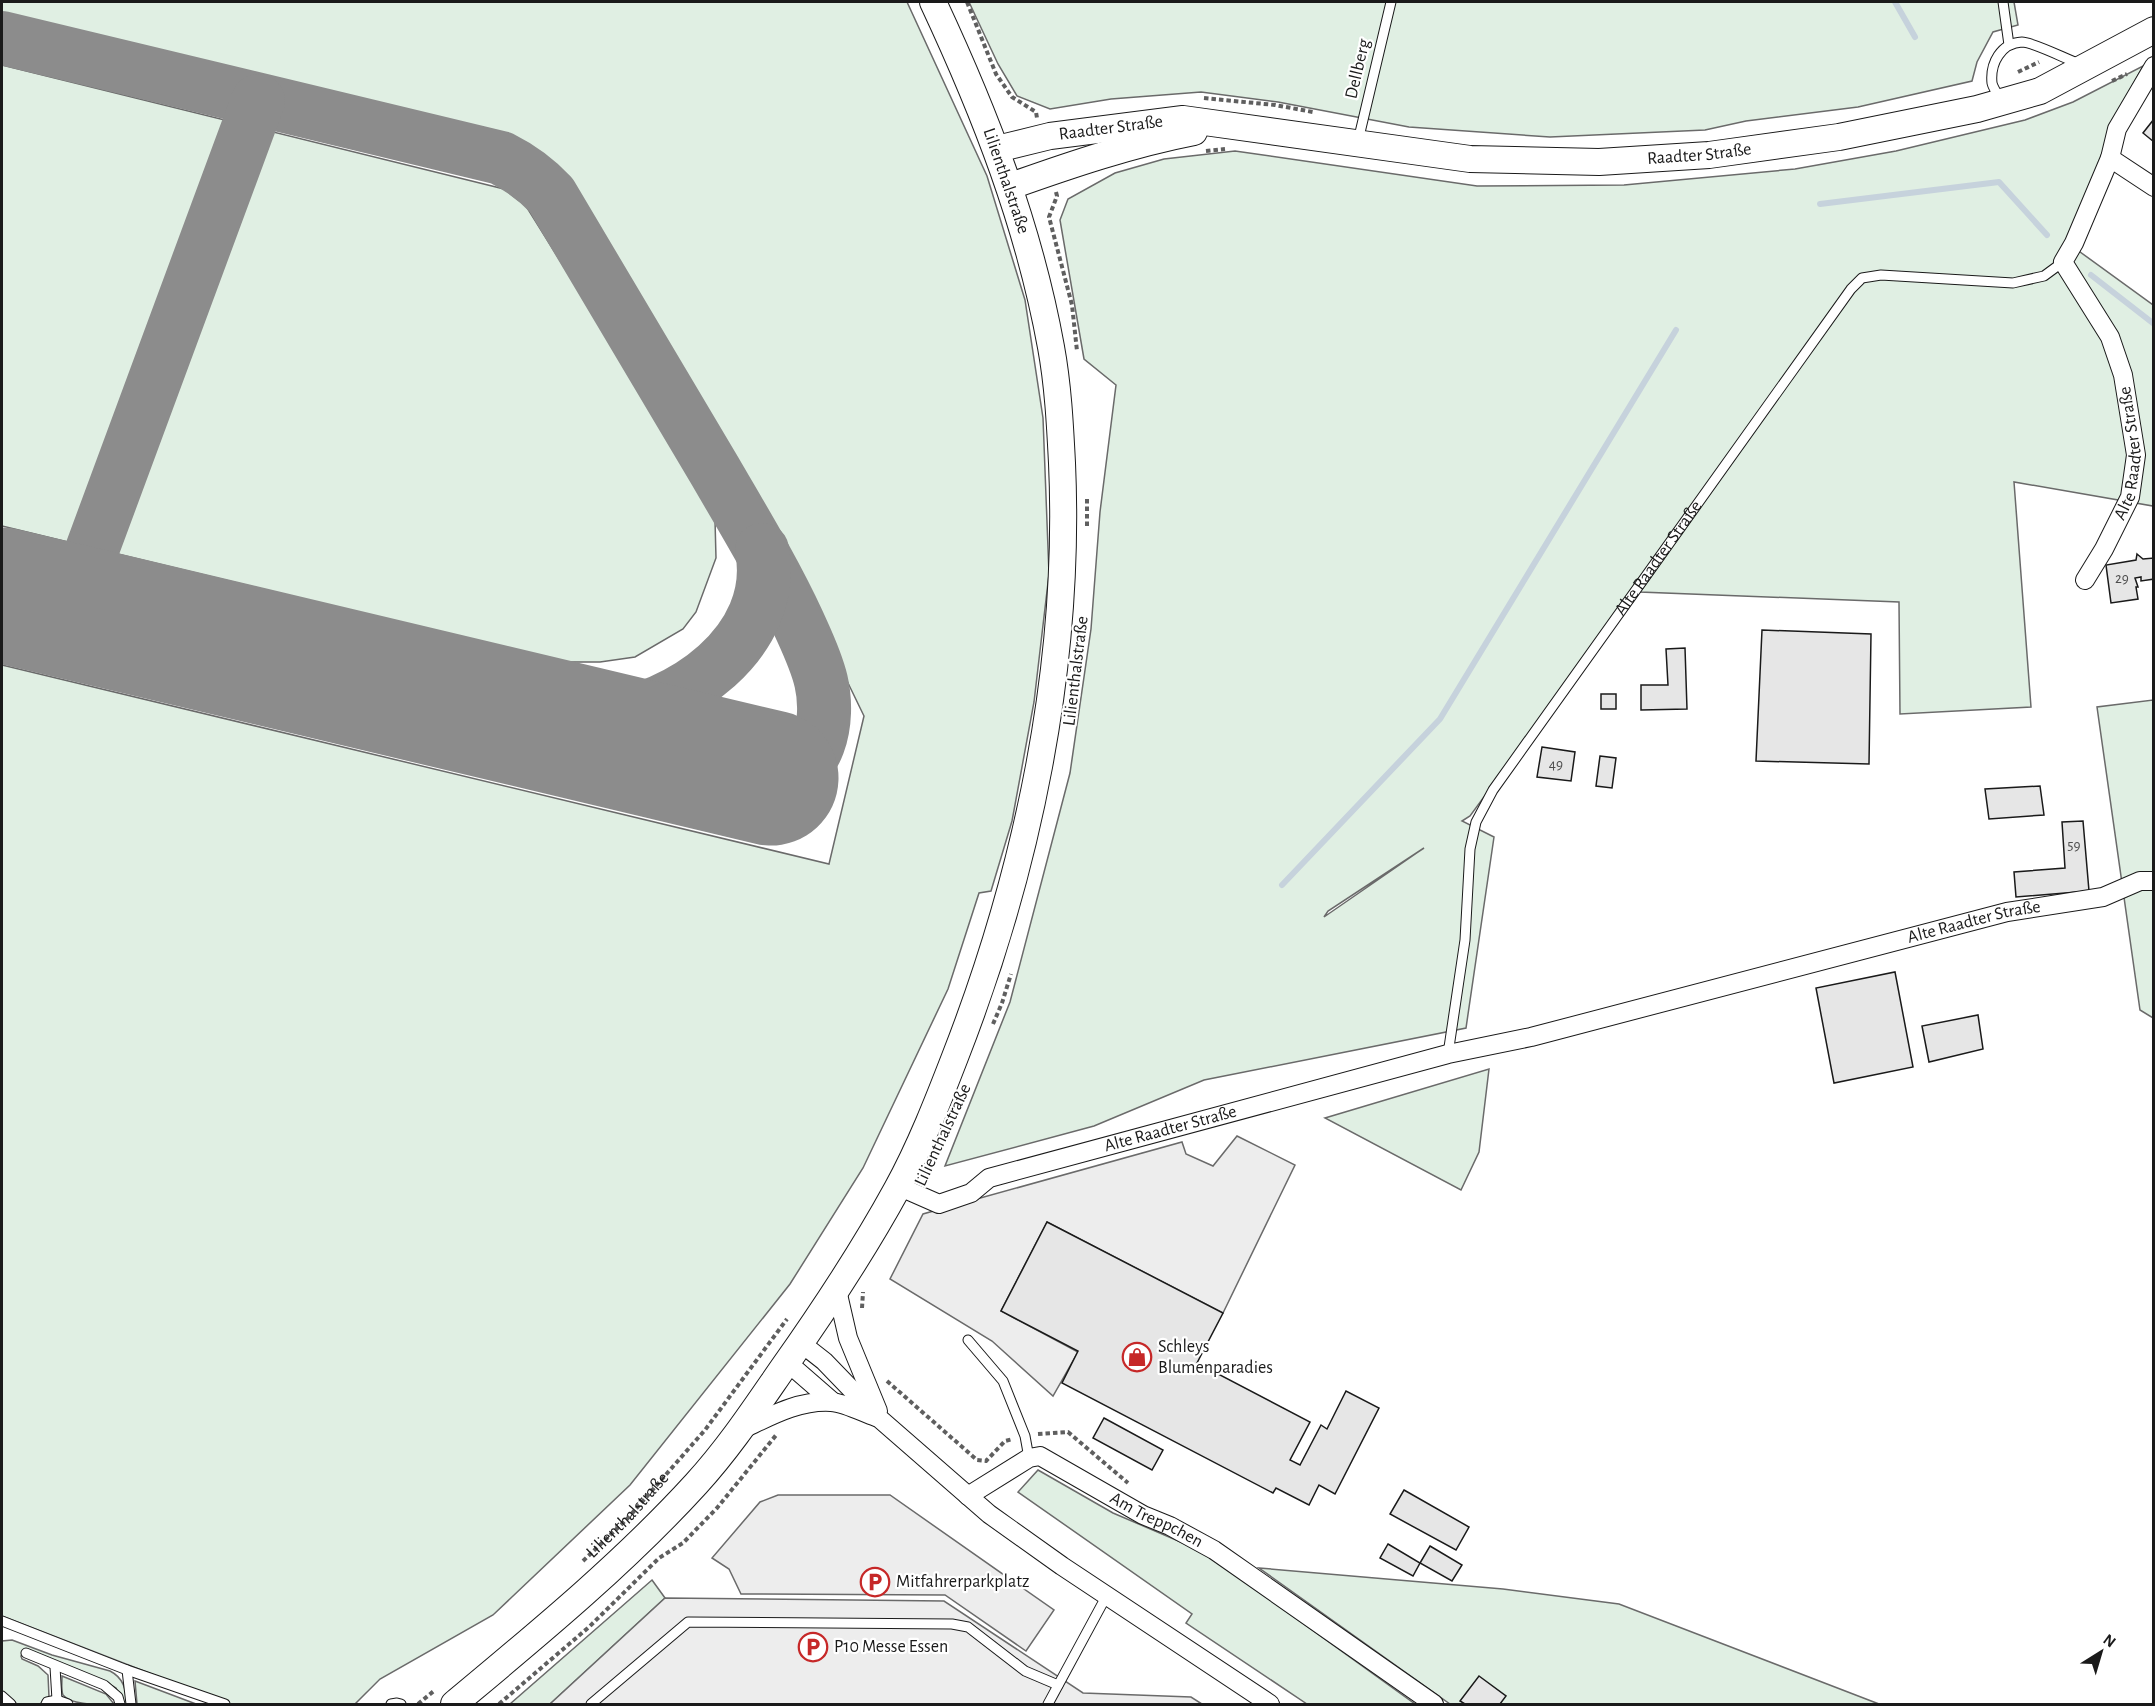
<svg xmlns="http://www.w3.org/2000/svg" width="2155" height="1706" font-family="'Alegreya Sans',sans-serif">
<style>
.green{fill:#e0efe3;stroke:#6a6a6a;stroke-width:1.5;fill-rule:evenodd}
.parking{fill:#ededed;stroke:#6a6a6a;stroke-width:1.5}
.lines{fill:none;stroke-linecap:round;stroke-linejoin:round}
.stream{stroke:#c6d2dc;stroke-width:6}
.taxiway{stroke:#8c8c8c;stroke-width:54}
.runway{stroke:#8c8c8c;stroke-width:135}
.building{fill:#e6e6e6;stroke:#1a1a1a;stroke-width:1.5}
.service-casing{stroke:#1a1a1a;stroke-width:11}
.minor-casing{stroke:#1a1a1a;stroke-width:20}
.secondary-casing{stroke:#1a1a1a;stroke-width:28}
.path{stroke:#5f5f5f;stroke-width:4;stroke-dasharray:4.5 3;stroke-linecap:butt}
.service{stroke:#fff;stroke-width:9}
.minor{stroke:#fff;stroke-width:18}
.secondary{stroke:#fff;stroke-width:26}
.labels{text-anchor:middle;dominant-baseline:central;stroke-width:4.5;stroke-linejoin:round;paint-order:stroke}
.number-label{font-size:15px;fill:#4d4d4d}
.street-label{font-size:18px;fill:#1a1a1a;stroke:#fff}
.poi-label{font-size:18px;fill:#1a1a1a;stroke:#fff;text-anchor:start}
</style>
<rect width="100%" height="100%" fill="#fff"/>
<!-- green -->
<g class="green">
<polygon points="2,2 907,2 987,176 1025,300 1043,418 1049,574 1034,702 1012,821 991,891 979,893 948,989 863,1168 790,1284 630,1485 493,1615 380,1679 355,1704 229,1704 2,1616 2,665 829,864 864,716 752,485 567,180 525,144 2,16"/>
<polygon points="969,2 2014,2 2018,25 1993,32 1977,62 1972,81 1858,107 1746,121 1705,130 1550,137 1409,127 1278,102 1201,92 1111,99 1050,109 1017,96 998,64"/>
<polygon points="2,65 504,189 526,206 700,485 715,520 716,558 696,612 683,629 635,657 600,662 564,662 2,526"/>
<path d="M2143,66L2115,118L2076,249L2153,305V506L2014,482L2031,707L1900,714L1899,602L1640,592L1824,333L1470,816L1462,821L1494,837L1466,1028L1204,1080L1094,1126L945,1166L1010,1002L1070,773L1091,629L1100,512L1116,385L1084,359L1060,220L1068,199L1115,173L1164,159L1235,151L1477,186L1624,185L1795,169L1896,151L2025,120L2073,102ZM1424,848L1324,917L1328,911Z"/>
<polygon points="2153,700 2153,1018 2140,1010 2097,707"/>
<polygon points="1489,1069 1479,1152 1461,1190 1325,1118"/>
<polygon points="1038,1470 1113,1513 1204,1552 1415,1704 1307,1704 1186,1623 1192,1614 1018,1492"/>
<polygon points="1259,1568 1503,1589 1619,1604 1879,1704 1450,1704"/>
<polygon points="652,1580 665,1598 550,1704 510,1704"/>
<path d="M12,1640L52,1655L110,1671C124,1678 126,1690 127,1704H124L116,1688L109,1684L23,1652L21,1656L22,1659L38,1666L48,1675L49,1697L40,1704H17L2,1691V1641Z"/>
<path d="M62,1676L106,1694L114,1704C100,1704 72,1706 63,1695C61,1690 62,1682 62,1676Z"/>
<polygon points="135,1681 196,1704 137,1704"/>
</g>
<!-- parking -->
<g class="parking">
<polygon points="1237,1136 1295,1165 1223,1313 1047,1222 1001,1311 1078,1352 1053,1396 992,1341 890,1279 923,1214 1182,1142 1186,1154 1213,1166"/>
<polygon points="778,1495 890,1495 1054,1610 1026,1651 945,1595 741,1594 729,1569 712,1558 760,1502"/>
<polygon points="665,1598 944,1601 1083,1693 1191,1697 1202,1704 550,1704"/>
</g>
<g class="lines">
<!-- stream -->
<g class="stream">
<polyline points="1895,2 1915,37"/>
<polyline points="1820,204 1999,182 2047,235"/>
<polyline points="2091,275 2154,324"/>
<polyline points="1282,885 1440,719 1676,330"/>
</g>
<!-- taxiway -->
<g class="taxiway">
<path d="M2,38L501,158C521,168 536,179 551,195C606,287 661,379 715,471C744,521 774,570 798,622C807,642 816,660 821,681C830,719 821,779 771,778"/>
<polyline points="69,612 258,101"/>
<path d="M475,707C516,714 557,722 598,718C679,711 779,642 762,550"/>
</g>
<!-- runway -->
<polyline class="runway" points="2,595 771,778"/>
</g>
<!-- building -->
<g class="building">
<polygon points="2154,119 2154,142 2143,133"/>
<polygon points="2137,554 2143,559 2154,558 2154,579 2141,581 2141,577 2135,578 2138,587 2136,587 2138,599 2111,603 2106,565 2136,560"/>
<polygon points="1762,630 1871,634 1869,764 1756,761"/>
<polygon points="1685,648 1687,709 1641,710 1641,685 1668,685 1666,649"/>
<rect x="1601" y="694" width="15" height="15"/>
<polygon points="1542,747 1575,752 1571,781 1537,777"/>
<polygon points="1600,756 1616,758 1612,788 1596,786"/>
<polygon points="2040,786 2044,815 1989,819 1985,789"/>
<polygon points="2083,821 2089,891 2016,897 2014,872 2065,868 2062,822"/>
<polygon points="1895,972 1913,1067 1834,1083 1816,988"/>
<polygon points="1978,1015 1983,1049 1929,1062 1922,1026"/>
<polygon points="1047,1222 1223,1313 1197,1363 1310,1422 1290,1460 1300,1465 1321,1425 1327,1429 1346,1391 1379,1408 1335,1494 1319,1485 1309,1505 1276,1488 1273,1493 1062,1383 1078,1351 1001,1311"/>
<polygon points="1104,1418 1163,1450 1152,1470 1093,1438"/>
<polygon points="1404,1490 1469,1527 1456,1550 1390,1514"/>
<polygon points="1388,1544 1420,1563 1413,1576 1380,1558"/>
<polygon points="1430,1546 1462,1565 1452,1581 1420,1563"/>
<polygon points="1479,1676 1506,1696 1500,1704 1465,1704 1460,1701"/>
</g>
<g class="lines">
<!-- service casing -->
<g class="service-casing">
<g id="service">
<polyline points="2003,2 2009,45"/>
<path d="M2001,100C1998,95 1993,88 1992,83C1990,63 2001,43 2022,42C2033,42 2068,60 2080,64"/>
<polyline points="1358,141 1391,2"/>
<path id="s2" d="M1448,1054L1465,940L1470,849L1476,822L1493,790L1851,289L1862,278L1881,275L2013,283L2044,276L2063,262"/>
<polyline points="968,1340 1003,1381 1025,1436 1029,1458"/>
<polyline points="2,1621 127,1670 225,1704"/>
<polyline points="26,1653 104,1685 118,1697 120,1704"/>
<polyline points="55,1667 57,1700"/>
<polyline points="127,1670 131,1704"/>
<polyline points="2,1696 11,1704"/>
<polyline points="46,1704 47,1702 57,1700 68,1704"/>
<polyline points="391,1704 397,1703 401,1704"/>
<polyline points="591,1704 688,1622 952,1624 968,1627 1025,1671 1058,1685"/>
<polyline points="1048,1704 1107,1595"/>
</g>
</g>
<!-- minor casing -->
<g class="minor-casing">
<g id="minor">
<polyline points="2110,158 2154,187"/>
<path id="s3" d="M2085,580L2104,549L2130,497L2136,455L2123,375L2110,337L2063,262L2074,243L2110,158L2117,129L2154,66"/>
<path id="s4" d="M898,1186L939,1204L971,1193L989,1178L1448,1054L1531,1037L2007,912L2103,897L2140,881H2154"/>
<polyline points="837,1290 848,1338 878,1411"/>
<polyline points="801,1343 824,1361 880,1419 989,1514 1062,1566 1270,1704"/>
<polyline points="787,1362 833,1402"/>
<path d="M741,1430C769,1417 798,1400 831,1402C845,1403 862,1412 876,1417"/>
<path id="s5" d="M968,1496L1029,1458L1040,1456L1143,1515L1170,1526L1214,1550L1434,1704"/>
</g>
</g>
<!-- secondary casing -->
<g class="secondary-casing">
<g id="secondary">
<path id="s6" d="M997,149L1050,136L1183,119L1470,159L1599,162L1709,155L1839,137L1977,109L2040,91L2154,30"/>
<path d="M1011,186C1070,165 1132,144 1194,132"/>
<path d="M454,1704C538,1634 623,1564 696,1484C729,1448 756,1407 783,1368C824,1310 863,1251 897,1189C920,1147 938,1101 955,1057C1028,870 1071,664 1062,463C1060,424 1058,385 1051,347C1029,226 985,113 933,2"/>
</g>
</g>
<!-- path -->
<g class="path">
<polyline points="967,2 996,74 1012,97 1036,112 1037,118"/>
<polyline points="2018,72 2039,62"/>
<polyline points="2112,81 2127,74"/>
<polyline points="1204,98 1275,105 1313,112"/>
<polyline points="1206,151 1225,149"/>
<polyline points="1056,192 1057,196 1049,217 1072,305 1077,351"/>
<polyline points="1087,499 1087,528"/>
<polyline points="1081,647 1083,622"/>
<polyline points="993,1024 1002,1003 1011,974"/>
<polyline points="862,1308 863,1292"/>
<polyline points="887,1381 977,1460 986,1461 1005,1441 1013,1439"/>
<polyline points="1038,1434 1068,1432 1128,1483"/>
<path id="s1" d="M583,1561L627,1519L705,1430L787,1319"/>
<polyline points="418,1704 435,1690"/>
<polyline points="499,1704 589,1627 659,1558 683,1543 717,1508 777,1434"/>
</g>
<!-- service -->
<use href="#service" class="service"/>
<!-- minor -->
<use href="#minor" class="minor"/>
<!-- secondary -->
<use href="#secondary" class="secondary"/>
</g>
<!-- icons -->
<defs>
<g id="shop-ring" transform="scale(1.5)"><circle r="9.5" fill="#fff" stroke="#c62828" stroke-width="1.5"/><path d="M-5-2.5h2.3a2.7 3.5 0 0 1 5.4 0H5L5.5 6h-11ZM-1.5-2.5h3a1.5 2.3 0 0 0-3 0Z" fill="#c62828"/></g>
<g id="parking-ring" transform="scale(1.5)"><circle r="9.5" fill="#fff" stroke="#c62828" stroke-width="1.5"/><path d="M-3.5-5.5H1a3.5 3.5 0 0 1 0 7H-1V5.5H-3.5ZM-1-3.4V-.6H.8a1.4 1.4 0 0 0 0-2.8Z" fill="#c62828"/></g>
</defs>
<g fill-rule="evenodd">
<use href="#shop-ring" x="1137" y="1357"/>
<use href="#parking-ring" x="875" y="1582"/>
<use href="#parking-ring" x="813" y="1647"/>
</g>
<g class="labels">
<!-- number labels -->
<g class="number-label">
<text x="2122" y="578">29</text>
<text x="1556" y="764">49</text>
<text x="2074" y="845">59</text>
</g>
<!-- street labels -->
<g class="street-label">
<text transform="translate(1358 69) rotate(-77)">Dellberg</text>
<text stroke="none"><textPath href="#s6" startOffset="116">Raadter Straße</textPath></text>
<text stroke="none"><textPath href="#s6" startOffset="708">Raadter Straße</textPath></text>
<text transform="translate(1006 181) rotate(71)">Lilienthalstraße</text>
<text stroke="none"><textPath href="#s3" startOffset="138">Alte Raadter Straße</textPath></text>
<text stroke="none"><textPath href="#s2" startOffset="555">Alte Raadter Straße</textPath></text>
<text transform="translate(1076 671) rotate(-83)">Lilienthalstraße</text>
<text stroke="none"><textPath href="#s4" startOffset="1120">Alte Raadter Straße</textPath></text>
<text stroke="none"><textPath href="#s4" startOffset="290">Alte Raadter Straße</textPath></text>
<text transform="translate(943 1135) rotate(-65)">Lilienthalstraße</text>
<text stroke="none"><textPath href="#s1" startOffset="64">Lilienthalstraße</textPath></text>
<text stroke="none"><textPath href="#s5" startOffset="216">Am Treppchen</textPath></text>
</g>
<!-- poi labels -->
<g class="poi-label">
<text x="1158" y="1347">Schleys<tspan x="1158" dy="21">Blumenparadies</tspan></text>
<text x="896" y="1582">Mitfahrerparkplatz</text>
<text x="834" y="1647">P10 Messe Essen</text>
</g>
</g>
<!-- border -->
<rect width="2155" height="1706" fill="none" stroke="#1a1a1a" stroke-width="6"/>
<!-- north arrow -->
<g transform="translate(2101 1652) rotate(37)" stroke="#ffffff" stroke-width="4.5" paint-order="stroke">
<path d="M0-4.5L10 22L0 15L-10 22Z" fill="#1a1a1a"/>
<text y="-9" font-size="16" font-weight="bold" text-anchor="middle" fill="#1a1a1a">N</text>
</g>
</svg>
